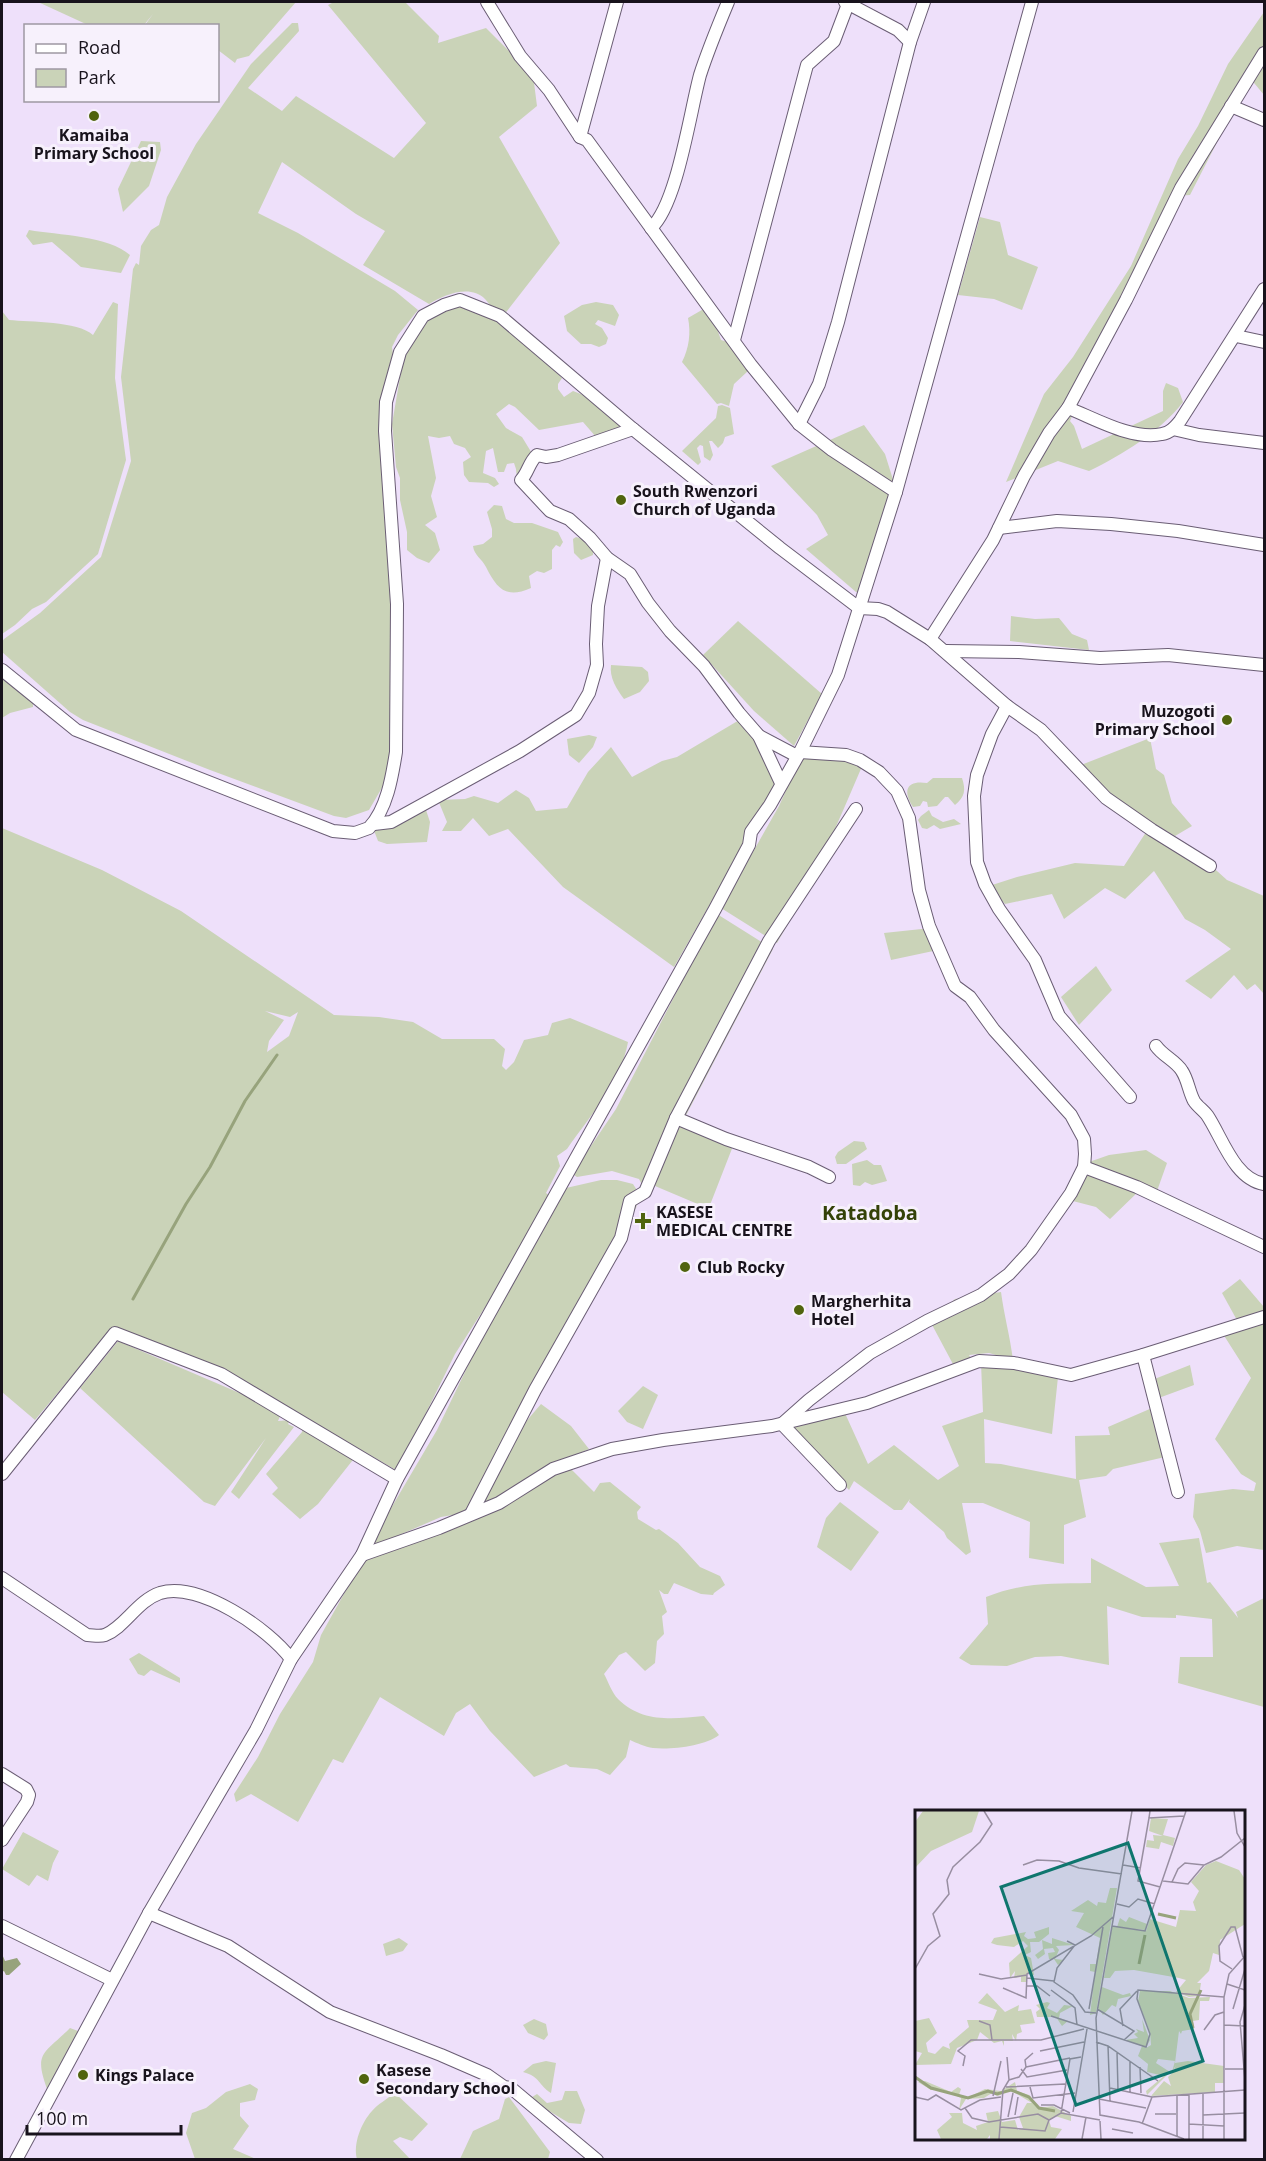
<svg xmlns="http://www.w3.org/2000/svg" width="1266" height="2161" font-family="'Open Sans',sans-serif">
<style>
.green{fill:#cad3b8;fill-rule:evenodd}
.water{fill:#97a37c}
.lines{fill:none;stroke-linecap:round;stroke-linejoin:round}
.stream{stroke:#97a37c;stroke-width:3}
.minor-casing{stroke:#6a5d74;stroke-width:14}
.minor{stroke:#fff;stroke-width:12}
.poi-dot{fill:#50640e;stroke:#f7f1fc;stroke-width:2}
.labels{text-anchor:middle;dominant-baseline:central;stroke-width:6;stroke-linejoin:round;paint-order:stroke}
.poi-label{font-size:16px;font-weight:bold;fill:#18131c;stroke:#f7f1fc;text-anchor:start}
.quarter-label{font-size:20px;font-weight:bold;fill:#344208;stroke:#f7f1fc}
.inset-river{fill:none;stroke:#97a37c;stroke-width:3}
.inset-road{fill:none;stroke:#988ea1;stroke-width:1.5}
.view{fill:#0f766e;fill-opacity:0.15;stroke:#0f766e;stroke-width:3}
.inset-edge{fill:none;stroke:#18131c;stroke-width:3}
</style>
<rect width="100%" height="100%" fill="#eee0fa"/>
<!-- green -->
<g class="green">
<polygon points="38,2 296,2 249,56 237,59 235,63 218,50 218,26 145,25 153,14 144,25 88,25"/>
<path d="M334,2H405L439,36L438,43L486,28L533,75L537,106L499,137L560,243L500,320C495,314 491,305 485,299C470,284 444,295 429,304L363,265L385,231L356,214L282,162L258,213L298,233L395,291L418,310L398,335L392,347L393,354L385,381L382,415L395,585L391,764L383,786L369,810L346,818L334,816L210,770L83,720L70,712L2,652V642L4,639L40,613L101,557L131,461L121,377L133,269L136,263L139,265L141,246L151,230L159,225L167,197L196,144L251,64L292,23H298L299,31L248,88L282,111L296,96L394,158L426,123L328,5Z"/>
<path d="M1264,12V95L1250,78L1190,195L1176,196L1070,421L1074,426L1082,449L1163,411V391L1166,383L1178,388L1183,402C1161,431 1122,455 1089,471L1058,461L1006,482L1044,394L1073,357L1131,266L1178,159L1198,126L1228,64Z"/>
<polygon points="141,141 160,142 161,150 149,186 123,212 118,189"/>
<polygon points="980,217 1000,222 1008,255 1038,267 1022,310 994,299 958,295"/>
<path d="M29,230C58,235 109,236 130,255L121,273L81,267L52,242L33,245L26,236Z"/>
<path d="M113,302L118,304L115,378L126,460L98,554L46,602L32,609L15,625L2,634V311L9,320C30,322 78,321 93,335Z"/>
<polygon points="596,302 613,305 619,315 615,326 598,320 595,324 602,328 608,338 606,344 599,347 591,344 581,344 567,331 564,316 582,305"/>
<polygon points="466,303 493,318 534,349 562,378 558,384 558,389 564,397 573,391 586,396 628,425 596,437 583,422 539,430 515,407 509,404 496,414 506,428 522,437 533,455 517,479 516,469 514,463 507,464 504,472 498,472 493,448 486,451 483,473 495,478 499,484 494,487 488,483 469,482 464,475 463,462 471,457 465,448 454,444 450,436 439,438 428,436 436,478 431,496 437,517 425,525 435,533 440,550 429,563 417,558 407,550 407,532 400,500 400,478 396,467 392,424 405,348 429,315"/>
<path d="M707,307L713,317L721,340L734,344L748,371L734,384L729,406L721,403L717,404L682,362C689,348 691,333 688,318Z"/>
<polygon points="722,405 730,408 734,434 725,437 723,443 718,448 712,441 709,441 713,455 710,461 704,457 703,446 700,445 697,448 701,462 698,465 682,451 716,418 718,406"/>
<polygon points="864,425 885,454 895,486 862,592 856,592 806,549 828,535 817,515 771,466"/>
<path d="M494,505L502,506L506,519L514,523H532L558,532L563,542L560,547L556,545L552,550V569L544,573L537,571L529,576L531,588C506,599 497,589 486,567C482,559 474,555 473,546L483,544L492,537V529L487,512Z"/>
<polygon points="576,537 586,540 593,546 593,555 581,560 574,553 573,539"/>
<polygon points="1011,616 1035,619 1059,618 1072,634 1087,640 1089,650 1010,641"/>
<polygon points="738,621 822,694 794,746 754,711 703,655"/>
<path d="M611,665L642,667L648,672L649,681L640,692L624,699C617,690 609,677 611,665Z"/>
<polygon points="2,667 33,696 33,707 10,713 2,718"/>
<polygon points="746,716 771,766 776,789 674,967 563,887 508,829 489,836 473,818 461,831 442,831 447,822 438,800 465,799 474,796 498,803 516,790 529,798 536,811 567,808 588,772 611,747 632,777 662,761 677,757"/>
<polygon points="589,735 597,737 593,747 579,763 569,755 567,739"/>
<polygon points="1150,738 1156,769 1164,775 1172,803 1192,826 1175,836 1131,810 1110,794 1081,765"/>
<path d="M803,753L866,757C839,820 813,884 777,943L721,908L779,806Z"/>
<path d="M933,778H962C966,790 965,797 955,805L948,797H945L937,806L928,807L927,802L923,801L920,806L913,807C902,790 907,780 927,783Z"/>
<polygon points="423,801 430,822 427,842 387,844 378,841 373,828"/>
<polygon points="929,810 932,816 943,822 954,819 961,824 940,829 934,825 927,829 922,828 918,820 921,816"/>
<polygon points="1150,826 1207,862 1227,880 1264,896 1264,994 1255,984 1247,990 1234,975 1211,999 1185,981 1231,949 1205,930 1185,919 1154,871 1125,899 1105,888 1064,919 1052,894 1005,904 989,886 1017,877 1075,863 1124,866"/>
<path d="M2,828L102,870L181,911L334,1015L379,1017L413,1022L442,1039H494L505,1049L502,1066L506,1070L514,1062L524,1040L548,1035L552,1023L570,1018L628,1042C621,1082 590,1116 567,1149L557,1156L560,1166L546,1193L550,1196L489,1301L455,1354L424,1417L401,1473L240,1380L112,1328L35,1420L2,1392ZM265,1011L290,1017L298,1012L289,1036L267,1052L269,1041L284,1020Z"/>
<polygon points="717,914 773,949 682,1123 733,1146 710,1205 700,1205 655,1186 649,1198 639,1179 612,1171 577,1177 574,1175 576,1168 616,1109"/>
<polygon points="931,928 938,950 891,960 884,933"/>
<polygon points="1096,966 1112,990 1079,1025 1061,997"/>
<polygon points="854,1141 864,1142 867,1149 846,1164 837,1164 835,1157 838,1152"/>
<polygon points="1146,1150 1167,1163 1157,1191 1087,1165 1089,1162 1109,1155"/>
<polygon points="867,1160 874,1165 881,1165 887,1181 872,1185 865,1182 860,1186 853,1185 852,1164"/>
<polygon points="1085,1170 1140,1190 1110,1219 1096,1207 1069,1200"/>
<polygon points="601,1180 617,1180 633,1184 640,1195 636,1208 470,1512 441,1517 367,1549 437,1430 477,1347 566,1188"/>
<polygon points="1240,1279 1264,1307 1264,1313 1238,1322 1222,1293"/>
<path d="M1001,1292C1004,1315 1010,1336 1013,1360L989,1353L969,1355L971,1358L954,1366L930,1321L955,1299Z"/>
<polygon points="1264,1322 1264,1550 1237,1546 1206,1553 1200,1531 1193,1517 1195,1494 1233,1489 1254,1491 1256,1483 1241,1474 1215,1439 1251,1378 1223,1334"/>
<polygon points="118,1341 263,1403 281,1414 278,1421 290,1420 288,1424 294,1427 239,1499 231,1492 266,1438 215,1506 204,1502 80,1388"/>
<polygon points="981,1363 1058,1377 1052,1434 984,1419 985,1463 1001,1464 1076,1479 1075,1436 1110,1435 1108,1427 1152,1408 1165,1457 1113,1469 1106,1476 1079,1480 1086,1517 1064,1525 1064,1564 1029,1558 1030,1522 983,1503 962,1503 971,1552 966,1555 947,1538 944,1532 909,1502 910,1499 902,1510 894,1510 854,1481 849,1490 787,1425 844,1411 868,1464 894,1445 938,1480 959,1466 942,1426 983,1412"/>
<polygon points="1190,1365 1194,1385 1156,1399 1152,1380"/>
<polygon points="643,1386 658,1395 643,1429 627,1422 618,1411"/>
<polygon points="541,1404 571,1426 589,1449 550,1466 498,1500 478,1509 523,1425"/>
<polygon points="303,1428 356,1456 318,1504 300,1519 272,1494 278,1488 266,1474 302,1432"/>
<path d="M567,1465L594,1492L600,1483L610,1482L641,1507L637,1512L638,1519L656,1530L659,1529L678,1543L700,1567L720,1576L725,1585L714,1593L713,1595L701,1594L674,1583L668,1594H664L659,1590L667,1612L662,1616L664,1634L657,1641L655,1663L645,1671L626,1652L619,1655L604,1674C608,1681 612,1693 618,1699C642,1723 673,1719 704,1716L719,1735C705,1746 671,1750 653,1748C645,1747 637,1743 630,1740L626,1757L610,1775L597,1769L570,1767L566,1764L534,1777L490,1731L470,1704L456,1713L444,1736L380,1697L343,1763L333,1759L298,1822L251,1794L236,1802L234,1794L258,1757L280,1714L313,1662L321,1635L364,1558L380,1553Z"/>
<polygon points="840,1502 879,1532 851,1571 817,1547 826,1518"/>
<path d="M1199,1538L1207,1583L1210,1582L1238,1618L1236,1612L1264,1598V1707L1178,1683L1180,1657H1213L1212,1619L1176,1615V1618L1142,1617L1107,1606L1109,1665L1061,1656L1035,1657L1007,1666L971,1665L959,1658L988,1624L986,1597C1023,1582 1052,1584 1091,1583V1558L1146,1587L1179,1586L1159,1543Z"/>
<polygon points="139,1653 180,1678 180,1683 151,1670 144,1676 138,1674 129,1659"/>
<polygon points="23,1832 59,1851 53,1863 48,1881 37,1875 29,1886 2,1869"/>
<polygon points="399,1938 408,1944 403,1951 386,1956 383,1944"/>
<polygon points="534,2019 546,2024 548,2035 544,2040 528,2033 523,2025"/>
<path d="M70,2028L78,2031V2047L49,2094C33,2052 42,2056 70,2028Z"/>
<path d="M546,2061L556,2063L551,2093C538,2085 541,2077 523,2072L533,2064Z"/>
<polygon points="250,2084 258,2089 255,2100 240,2103 240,2116 249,2126 233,2149 256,2159 195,2159 186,2133 192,2113 206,2108 226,2092"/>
<polygon points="565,2091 577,2091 585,2110 581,2124 569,2123 529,2099 537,2094 547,2103 562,2100"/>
<path d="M395,2093L428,2124L412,2141L400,2137L393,2141L410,2159H357C353,2144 361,2123 372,2111C378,2104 387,2099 395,2093Z"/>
<polygon points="509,2097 550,2152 548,2159 460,2159 473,2131 499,2119 505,2099"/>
</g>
<!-- water -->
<polygon class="water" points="2,1954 5,1961 17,1958 21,1964 9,1975 6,1975 4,1971 2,1972"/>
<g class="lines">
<!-- stream -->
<polyline class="stream" points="133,1299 186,1204 210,1167 245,1101 277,1055"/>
<!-- minor casing -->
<g class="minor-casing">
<g id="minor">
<polyline points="487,2 520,56 549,90 580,137 587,140 751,365 799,424 832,450 896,492"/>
<polyline points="845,2 898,30 910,42"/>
<polyline points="1231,106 1264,120"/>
<polyline points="580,137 617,2"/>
<path d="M651,228C677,205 690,112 700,75C708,50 718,26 728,2"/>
<polyline points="1236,336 1264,342"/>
<polyline points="734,340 807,65 834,41 848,4"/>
<path d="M1068,408C1094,418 1133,441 1162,434C1170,433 1175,427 1180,421L1264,289"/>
<polyline points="799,424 819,384 838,322 910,42 924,2"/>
<path d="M633,429L558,455L546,457L537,455C529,462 528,473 521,480L550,511L569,519L590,538L607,558L630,574L648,603L670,631L704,666L739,713L759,736L781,783"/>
<polyline points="1173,429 1199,435 1264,443"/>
<polyline points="999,528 1057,521 1111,524 1178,531 1264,545"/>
<polyline points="930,639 993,540 1024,476 1049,433 1068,408 1126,300 1181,188 1264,53"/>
<polyline points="946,651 1019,652 1100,658 1168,655 1264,665"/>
<path d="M2,670L76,730L333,831L355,833L369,828C387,809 392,777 396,752L397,604L385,431L386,402L400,352L423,316L444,305L460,300L500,316L633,429L780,548L859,608L878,609L887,612L930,639L1007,706L1041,730L1106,798L1152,830L1210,866"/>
<polyline points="1007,706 992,734 977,775 974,796 977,862 985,884 999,909 1035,960 1059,1016 1130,1097"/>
<polyline points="759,736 797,756"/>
<polyline points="800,752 846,755 860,760 879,772 897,791 909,818 919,890 929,926 955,986 970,997 994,1030 1071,1115 1084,1139 1085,1154 1084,1167 1071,1193 1031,1250 1009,1274 981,1295 927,1321 870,1353 809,1400 782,1424 840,1485"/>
<polyline points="374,824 391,822 520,751 576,715 589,693 597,665 596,644 598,606 607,558"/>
<path d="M1156,1046C1163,1056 1176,1061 1182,1071C1188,1080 1189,1092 1194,1101C1197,1106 1203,1110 1207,1115C1222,1137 1234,1179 1264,1184"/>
<polyline points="676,1118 726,1139 809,1167 829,1177"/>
<polyline points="1084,1167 1137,1187 1264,1247"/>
<polyline points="1143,1355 1178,1492"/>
<polyline points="2,1474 115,1333 221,1374 397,1479"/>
<polyline points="471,1514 535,1390 621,1238 630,1201 645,1192 676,1118 769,941 856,809"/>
<polyline points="362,1555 439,1528 499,1503 553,1469 612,1449 663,1440 772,1426 867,1403 979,1361 1014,1363 1071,1375 1143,1355 1264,1317"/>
<path d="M2,1578L87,1635C93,1635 99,1637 105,1635C125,1627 137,1601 160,1593C199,1581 269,1629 291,1659"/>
<polyline points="2,1774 26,1789 29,1795 27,1802 2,1840"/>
<polyline points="149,1913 228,1946 330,2012 441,2055 487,2075 504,2087 511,2088 597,2160"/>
<polyline points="2,1926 112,1980"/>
<polyline points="16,2160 149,1913 256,1730 291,1659 362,1555 397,1479 715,909 749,845 751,832 770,805 800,752 838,675 896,492 1032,2"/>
</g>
</g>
<!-- minor -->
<use href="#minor" class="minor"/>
</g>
<!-- markers -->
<g class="poi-dot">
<circle cx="94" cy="116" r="6"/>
<circle cx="621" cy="500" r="6"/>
<circle cx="1227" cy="720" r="6"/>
<path d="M640 1212h6v6h6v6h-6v6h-6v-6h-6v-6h6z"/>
<circle cx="685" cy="1267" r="6"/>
<circle cx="799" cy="1310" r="6"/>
<circle cx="83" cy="2075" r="6"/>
<circle cx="364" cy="2079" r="6"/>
</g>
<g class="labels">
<!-- poi labels -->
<g class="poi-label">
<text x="94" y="135" text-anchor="middle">Kamaiba<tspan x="94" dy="18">Primary School</tspan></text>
<text x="633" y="491">South Rwenzori<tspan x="633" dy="18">Church of Uganda</tspan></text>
<text x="1215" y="711" text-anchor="end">Muzogoti<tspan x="1215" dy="18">Primary School</tspan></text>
<text x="656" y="1212">KASESE<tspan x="656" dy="18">MEDICAL CENTRE</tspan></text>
<text x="697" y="1267">Club Rocky</text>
<text x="811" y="1301">Margherhita<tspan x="811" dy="18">Hotel</tspan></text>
<text x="376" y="2070">Kasese<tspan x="376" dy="18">Secondary School</tspan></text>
<text x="95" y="2075">Kings Palace</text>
</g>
<!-- quarter labels -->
<g class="quarter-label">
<text x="870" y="1212">Katadoba</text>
</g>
</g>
<!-- overview -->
<g transform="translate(915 1810)">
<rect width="330" height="330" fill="#eee0fa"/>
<path d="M8,1H64L57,22L16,41L0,58V12ZM236,8L253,9L248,25L260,28L258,36L246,32L244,39L231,37L232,30L239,31L238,25L248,26L234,21ZM301,51L324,60L330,69V114L305,130L304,145L298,143L294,161L282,173H286L284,186L274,187L261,182L271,170L264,168L219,160L200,161L195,168H189L197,116L202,117L205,108L211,112L214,107L232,114L230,120L208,118L231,121L235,109L261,117L265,100L281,101L278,92L284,81L276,72L291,55ZM195,78H202L181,203L175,205L180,162L175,161V154H181L185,128L161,117L169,103L156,101L173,90L182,96L183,92L191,93ZM134,117V124L124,132H115L116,142L110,145L116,148L119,165L112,164L111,172H106V167L99,168L100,161L95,168L94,153L113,136L108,131L99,137L82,135L76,133L79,128L111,122L109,126L113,129L121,128L119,122ZM137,128L159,135L141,136L144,140L140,149L149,150L143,155L139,149H134L133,143L140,142L138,138L129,139L130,144L123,149L120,145L128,139L127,130L137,134ZM187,177L208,185L215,183L216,186L203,189L201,197L197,195L188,205L183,198ZM225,181H255L274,188L295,187L294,191H285L284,210L278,211L279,219L267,221L266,224L264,221L260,253L273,251L309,256V273H300V282L236,286L249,271L256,276L253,267L258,262L261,255L257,262L260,251L243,249L241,253L255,262L232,285L231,281L249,266L232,262L233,254L223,246L227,236L210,230L223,228L219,224L223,222L221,219L229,222L227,209L235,230L231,238L236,235L235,222L223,191ZM72,183L90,202L104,195L103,201L116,199L120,213L105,215L107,222L102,224L101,231L97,224L98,231H89V236L87,231L79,233L65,222L62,230L42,238L36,254L0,255L7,243L0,241V211L14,208L22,223L11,233L13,242L20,244L28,236L35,239L34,234L54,217L52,210H78L82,200L63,193ZM132,192L135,193L132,198L142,203L149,195L158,196L145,203L144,208L153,211L147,216L141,207H122L121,202L125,199L121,195ZM10,271L36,282L43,277L46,279L44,285L54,287L70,279L86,281L100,272L102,281L114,285L123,298L138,296L156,306V311L140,306L134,310L136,317L147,319L140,329H75V325L72,329H26L22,320L37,307L34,303H47L48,313L62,320L61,316L73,312L71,303L83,301L87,312L100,310L103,320L108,318L104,307L112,293H117L95,280L83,286L77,283L69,288L51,289L44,300L46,288L28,280H16L3,272Z" fill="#cad3b8"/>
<path class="inset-river" d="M243,104L261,108M224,154L230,125M278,218L275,204L286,180M0,267L16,278L53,288L73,281L82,284L96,280L114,287L124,298L140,301"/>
<path class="inset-road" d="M217,1L181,208L185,305L224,312L269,329M235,1L234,8L269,6M319,1L322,23L330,37M234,8L223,71L245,77M108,55L122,50L144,51L164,58L207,64M208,55L226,58M248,71L273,74L289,55L306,47L330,28M257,72L263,59L270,53L289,55M202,94L214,97L223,89L240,94M197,116L230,121L271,1M152,131L160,135L142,158L139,172L158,185L170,202L181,203M0,159L13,136L25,126L18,104L34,84L32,70L38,57L65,32L77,14L69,1M317,159L305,151L304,136L316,117H320L328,147M64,164L86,169L112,165M112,168L139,171M312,174L330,180M112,176H122L135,186M88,178L111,188L112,164L176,126L198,107M136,180L160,198L162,215M330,195L325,212L330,270M174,199L188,117M182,199L219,221L209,230M318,199L330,159M136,206L231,237L235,224L222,189L223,180L309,187M64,211L75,215L77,230M309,215L330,216M208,216L205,199L222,181M289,220L300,205L309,202M181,232L193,236L243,271M193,236L195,291M125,241L169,232M202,242L203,280M92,247L94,270M215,251V282M48,256L50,246L43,241L56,230H126L169,219M111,257L155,248M225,257L226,283M106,259L112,267L152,260M310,259H329M91,277L150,274M115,277L118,288L160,283M195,278L237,287M78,286L86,251M262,286V326M0,287L13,290L21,285L46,300L65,290L86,287M184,289L231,298M126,295H139L155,303M50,298L57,308L74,312L123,304L134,310M158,302L172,219M146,303L155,249L166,247M240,304H261M100,305L103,287M288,305L330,303M93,307L98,283M185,311L186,329M227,314L237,287L330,280M274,314V284M85,317L130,321L134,310L146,303L185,310M197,319L218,323M84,329L88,280L94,270L104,267L111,257L110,250L118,243M167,329L171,307M274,329V314L309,316M288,329V284M309,329V187L314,164L330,146"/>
<path class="view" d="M213,33L288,251L161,295L86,77Z"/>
<rect width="330" height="330" class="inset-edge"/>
</g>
<!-- border -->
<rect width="1266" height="2161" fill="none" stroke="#18131c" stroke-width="6"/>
<!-- legend -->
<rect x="24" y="24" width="195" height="78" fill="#f7f1fc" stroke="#9e98a2" stroke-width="1.5"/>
<rect x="36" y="44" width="30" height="9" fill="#ffffff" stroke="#9e98a2" stroke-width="1.5"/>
<text x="78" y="54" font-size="18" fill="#18131c">Road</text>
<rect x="36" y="69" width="30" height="18" fill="#cad3b8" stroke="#9e98a2" stroke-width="1.5"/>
<text x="78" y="84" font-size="18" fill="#18131c">Park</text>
<!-- scale -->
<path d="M27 2125v9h154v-9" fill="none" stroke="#18131c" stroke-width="3"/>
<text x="36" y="2125" font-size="18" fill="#18131c" stroke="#f7f1fc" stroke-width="4.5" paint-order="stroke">100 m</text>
</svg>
